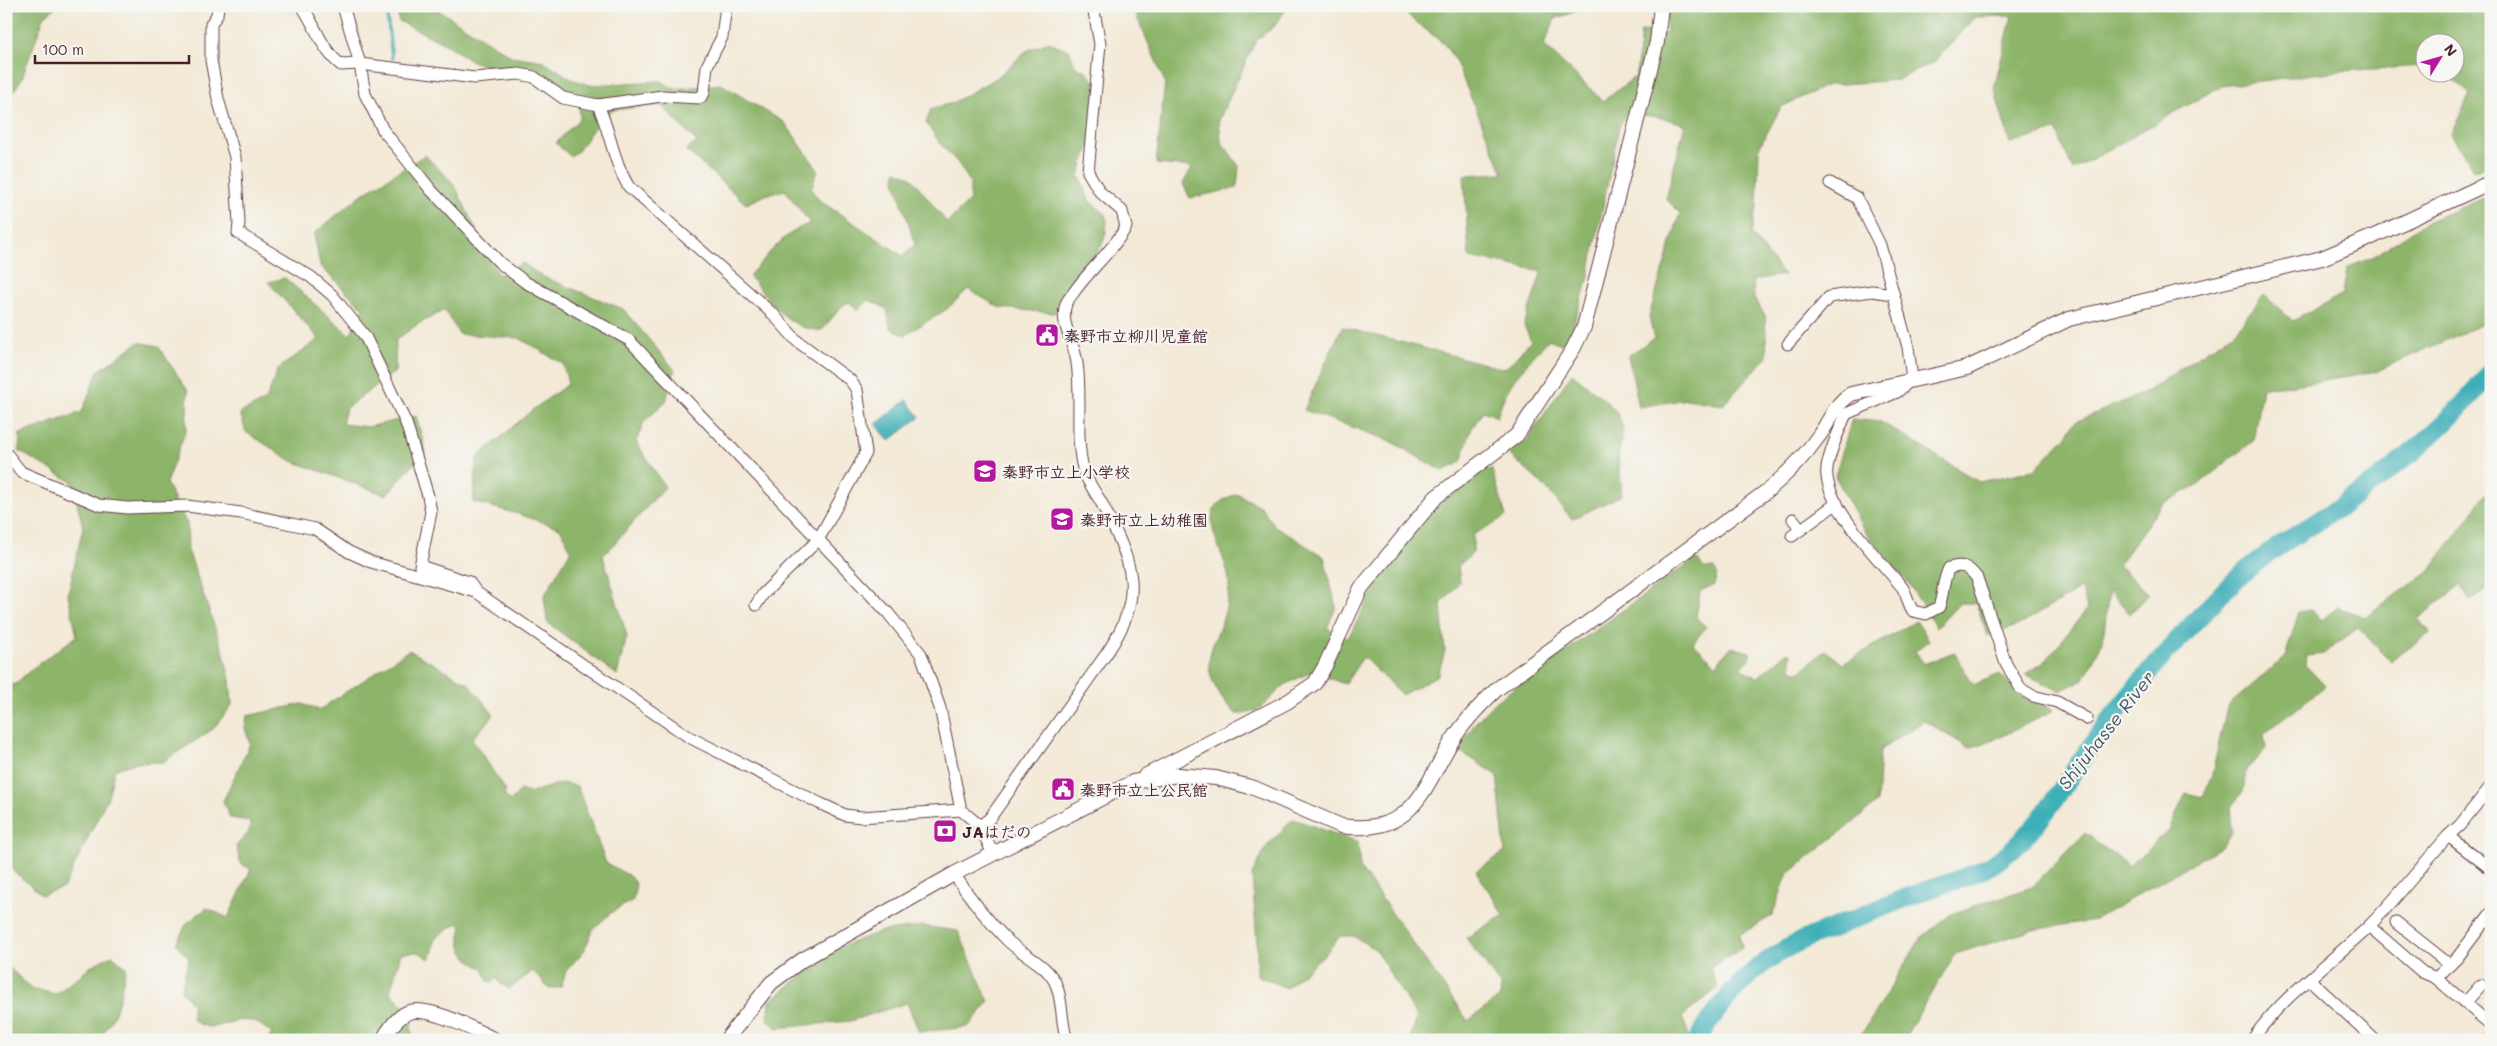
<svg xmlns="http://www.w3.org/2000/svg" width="2497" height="1046" font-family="Mali,'Klee One',sans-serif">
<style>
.forest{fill:#8db56a;stroke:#6c6a4a}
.water{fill:#3eafb8;stroke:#446772}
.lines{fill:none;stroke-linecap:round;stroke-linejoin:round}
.stream{stroke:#3eafb8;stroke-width:3}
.river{stroke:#3eafb8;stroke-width:19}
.minor-casing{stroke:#633d45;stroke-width:13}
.tertiary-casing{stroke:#633d45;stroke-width:16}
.minor{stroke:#fff;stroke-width:11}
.tertiary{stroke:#fff;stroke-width:14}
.labels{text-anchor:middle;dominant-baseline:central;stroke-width:4.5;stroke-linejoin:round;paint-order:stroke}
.poi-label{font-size:16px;font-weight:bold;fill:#4a1f2b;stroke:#f6f6f2;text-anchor:start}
.water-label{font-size:18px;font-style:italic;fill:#455963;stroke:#f6f6f2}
</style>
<rect width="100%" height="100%" fill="#f6f6f2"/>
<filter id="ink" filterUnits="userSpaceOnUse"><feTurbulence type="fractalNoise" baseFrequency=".02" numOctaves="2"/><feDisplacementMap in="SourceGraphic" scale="10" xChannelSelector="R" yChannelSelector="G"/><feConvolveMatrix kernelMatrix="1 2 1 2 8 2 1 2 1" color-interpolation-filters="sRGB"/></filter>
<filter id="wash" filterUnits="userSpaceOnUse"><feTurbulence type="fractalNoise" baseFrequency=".0096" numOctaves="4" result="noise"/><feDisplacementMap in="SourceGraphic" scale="20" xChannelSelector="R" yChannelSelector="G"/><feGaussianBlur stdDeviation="1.12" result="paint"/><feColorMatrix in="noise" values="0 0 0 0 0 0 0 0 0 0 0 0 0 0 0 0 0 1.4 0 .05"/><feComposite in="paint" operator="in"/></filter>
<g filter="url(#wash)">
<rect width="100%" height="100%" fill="#f3e9d6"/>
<!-- forest -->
<g class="forest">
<polygon points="6,6 57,6 44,17 22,78 6,105"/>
<path d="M396,6H432L511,56L544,61L571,79L590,85L661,81L674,89L721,84L785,123L818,170L811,189L819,200L903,256L915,244L895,181L896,171L911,177L947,223L970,200V182L958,163L942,146L926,123L931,109L952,103L998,77L1026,51L1049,42L1069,50L1076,67L1086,71L1105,93L1098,123L1079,175L1090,202L1106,214C1112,248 1083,268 1064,291C1059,297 1057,306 1054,313L1000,308L968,289L947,309L905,335L890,328L887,309L869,300L858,311L850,302L843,305L822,330C789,332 769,299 749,276C769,254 782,234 810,223L785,190L768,194L746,204L686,150L697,142L661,105L613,110L593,129L578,151L570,156L556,143L580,118L578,96L529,67L494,69L474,62L445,44L399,21Z"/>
<polygon points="1137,6 1288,6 1275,26 1256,40 1219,120 1221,141 1239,166 1237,188 1190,198 1183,184 1192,167 1156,164 1165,82 1137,17"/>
<path d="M1396,6H1590L1555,19L1544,45L1603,101L1636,76L1641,31L1667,33L1666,6H2491V165L2474,170L2451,134L2470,94L2445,73L2454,72V42H2424V66L2338,71L2221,86L2073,170L2056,130L2010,144L1994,88L2012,16L1976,17L1934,62L1897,80L1828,85L1781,107L1759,148L1757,207L1751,234L1784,275L1753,280L1754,299L1765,315L1767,357L1723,405L1687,399L1639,407L1628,356L1654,338L1649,316L1680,213L1666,199L1685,124L1658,117L1627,113L1619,127L1588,280L1566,346L1549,339C1527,364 1505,385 1497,417L1483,411L1471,430L1461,462L1443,471L1388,440L1304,410L1342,327L1501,368L1507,367L1531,341L1524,325L1542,271L1469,257L1464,175L1503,173L1455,60L1444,44Z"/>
<polygon points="425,155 454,184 498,275 523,263 541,276 623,309 675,370 666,401 644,422 636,442 665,487 603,556 627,636 617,675 547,622 544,596 571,550 560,528 518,514 473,502 477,458 531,411 568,384 563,364 519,338 459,334 445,310 418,324 396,340 395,372 346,408 342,424 368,427 416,416 426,451 386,495 292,461 246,432 240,413 266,400 278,369 319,339 268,282 285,278 350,335 363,308 320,266 314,234 361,195"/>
<polygon points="2491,195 2491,320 2377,371 2295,385 2262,387 2253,441 2199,484 2162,504 2118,565 2149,594 2130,614 2109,590 2103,641 2084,679 2060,691 2025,674 2046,661 2087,609 2082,588 2019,625 1988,636 1976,603 1960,603 1936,628 1908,582 1865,532 1835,476 1852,419 1881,422 1979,482 2034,470 2066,437 2075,422 2146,392 2234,332 2264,295 2293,321 2343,294 2347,268 2373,257 2428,221"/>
<polygon points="139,342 158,346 188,391 186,430 166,483 187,524 188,550 224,654 230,680 232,705 213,729 163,762 135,763 115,769 108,797 64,887 42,895 6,865 6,680 13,686 33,668 77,636 68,594 83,527 72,482 19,451 20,434 82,412 98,371"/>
<polygon points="1572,373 1607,402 1618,414 1623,430 1618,456 1622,495 1572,519 1545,487 1508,453 1525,443"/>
<path d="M1483,469L1492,470L1506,516L1473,535V553L1458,566L1460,582L1441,604L1445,651L1438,675L1402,695L1363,657L1345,684L1311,672C1303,676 1293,680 1285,685C1266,700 1263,715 1236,714C1182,657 1226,645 1229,587C1231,552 1184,509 1238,494L1261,507L1275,526L1324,557L1336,607L1327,628L1348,638L1385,568L1435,508Z"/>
<polygon points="2491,487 2491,586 2470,601 2460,585 2418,619 2430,633 2391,661 2358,628 2323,654 2306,656 2305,665 2325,686 2264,734 2266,749 2246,770 2243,793 2230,807 2232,832 2221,847 2094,920 2033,930 1955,954 1903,1040 1858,1040 1921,938 1951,914 2032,887 2085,833 2129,866 2169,830 2186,793 2203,797 2212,775 2227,707 2285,657 2299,612 2311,610 2322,620 2338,607 2364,617 2428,573"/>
<polygon points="1696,558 1704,568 1715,568 1717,574 1714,585 1700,591 1696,617 1706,627 1693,643 1716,665 1731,647 1750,652 1750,659 1741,668 1757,678 1786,653 1791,653 1791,669 1800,672 1825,650 1843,664 1916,621 1929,640 1915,651 1924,664 1954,652 1973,685 2000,674 2019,696 2054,710 2003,736 1969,748 1924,721 1880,750 1877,803 1787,875 1772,916 1739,935 1742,948 1710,968 1718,988 1682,1017 1687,1030 1687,1040 1410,1040 1417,1017 1375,949 1353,936 1340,936 1325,954 1286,988 1257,975 1257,943 1252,875 1266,847 1293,819 1358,842 1360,868 1468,1021 1500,997 1501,986 1466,938 1504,915 1476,871 1505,852 1497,775 1458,750 1476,722 1496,701"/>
<path d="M409,650L468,683L494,715L472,739L506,791L504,795L511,802L520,790L529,793L562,783L577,786L606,863L628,875L636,884L633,900L612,912L593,929L584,951L566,971L561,987L549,989L533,971L509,989L500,983L497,978L492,982L488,981L483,968C467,962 455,946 462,928L458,923C450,928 437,934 434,944C433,950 433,953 430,959L418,952L401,953L390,992C407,1008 412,1016 412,1040H268L272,1033C266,1029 258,1022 251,1021C227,1016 215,1038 192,1019V1004L181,990L189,958L176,944L187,923L207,908L228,918L251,869L241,864L236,846L249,832L250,821L230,818L223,801L250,744L245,728L247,716L302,704L319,710Z"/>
<polygon points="923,926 958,931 989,1002 968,1027 919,1032 907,1003 850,1021 776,1028 768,1020 770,1001 835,949 879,932"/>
<path d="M112,955L126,967C120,995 118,1019 97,1040H6V969L10,968L30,988L56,994L93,965Z"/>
</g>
<!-- water -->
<polygon class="water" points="907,400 920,417 889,441 876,424"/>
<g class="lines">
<!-- stream -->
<polyline class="stream" points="386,6 392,59"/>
<!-- river -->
<path class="river" d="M1697,1040C1718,1007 1742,976 1776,955C1795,942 1817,934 1838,926C1866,914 1894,902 1922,892C1948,882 1977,876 2000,859C2042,828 2065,781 2096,739C2134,686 2179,637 2225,590C2258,556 2302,532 2341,506C2395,469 2451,424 2491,371"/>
</g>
</g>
<g filter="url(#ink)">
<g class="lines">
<!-- minor casing -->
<g class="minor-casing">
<g id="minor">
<polyline points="218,6 217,15 211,24 211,60 218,99 235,157 239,223 238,233 311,277 332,295 365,336 406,423 428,496 431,512 420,566 469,582 476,592 689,737 819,803 845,815 861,817 961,810"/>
<path d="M302,6C316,26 321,49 341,65L360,64L475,78L519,74L534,77L563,98L598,105L662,96L700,98L704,93L707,66L722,37L726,6"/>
<polyline points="343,6 360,64 365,94 383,130 431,190 500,263 525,282 629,340 888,613 921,654 940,708 961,810 980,826 993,854"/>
<path d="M598,105C610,131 614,164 629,187L773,314L797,341L850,380L857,390L866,453L818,540L763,594L756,605"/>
<path d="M1830,183L1857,198L1880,245L1908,347L1912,379L1897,392L1846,414C1839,431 1830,449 1827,468C1822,504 1881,561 1902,587C1907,594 1908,604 1913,611L1926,614L1939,607C1944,593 1942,582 1949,568C1963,564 1968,566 1977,578L2006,664L2021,689L2033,696L2057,702L2087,719"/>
<polyline points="1788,344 1829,297 1872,291 1893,294"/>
<polyline points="6,453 21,472 99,505 127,508 187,506 241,513 315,529 349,552 371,562 476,592"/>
<polyline points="1793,519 1801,529"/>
<polyline points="1792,536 1837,503"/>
<path d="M980,826L990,818L1107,653C1148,592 1131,561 1101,502C1095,492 1086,480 1083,468C1075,438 1082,395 1077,363C1075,344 1059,323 1066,304C1067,300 1072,295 1074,292C1090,269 1112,252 1126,227L1122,211L1100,192L1088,172L1100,44L1093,6"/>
<polyline points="2448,836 2491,869"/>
<path d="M954,874C970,898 987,920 1007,940C1023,956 1049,964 1057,987C1063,1004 1061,1023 1067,1040"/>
<polyline points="2396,922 2450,965"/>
<polyline points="2369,926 2422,972 2436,978 2491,1025"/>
<polyline points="2436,978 2457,958 2491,913"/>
<polyline points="2309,979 2375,1040"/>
<polyline points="2465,1003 2481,985"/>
<path d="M2252,1040C2283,995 2328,965 2367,928C2396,900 2421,866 2448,836L2460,825L2491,786"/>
<polyline points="2488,1040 2491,1037"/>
</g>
</g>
<!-- tertiary casing -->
<g class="tertiary-casing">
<g id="tertiary">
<polyline points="1145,776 1287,702 1315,683 1325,666 1361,588 1436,497 1517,435 1573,349 1584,327 1657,42 1661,6"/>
<path d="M383,1040C388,1030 398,1016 409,1012C429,1005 476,1031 495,1040"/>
<path d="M726,1040L771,983L802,960L954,874L1133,782L1178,775L1216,778L1254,788L1341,826C1414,836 1422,790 1452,741C1464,722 1480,705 1497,689L1767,491C1786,475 1804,457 1818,437C1830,422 1834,404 1851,394L1967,368L2069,319L2322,258L2372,237L2491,182"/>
</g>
</g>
<!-- minor -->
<use href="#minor" class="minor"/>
<!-- tertiary -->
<use href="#tertiary" class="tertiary"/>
</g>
</g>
<!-- icons -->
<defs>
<g id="civic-square" transform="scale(1.25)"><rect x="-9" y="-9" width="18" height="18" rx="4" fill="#b5179e" stroke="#f6f6f2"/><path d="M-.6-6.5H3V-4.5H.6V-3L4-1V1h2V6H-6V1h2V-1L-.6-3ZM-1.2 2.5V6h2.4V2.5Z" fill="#fff"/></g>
<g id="school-square" transform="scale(1.25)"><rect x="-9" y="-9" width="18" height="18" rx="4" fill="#b5179e" stroke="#f6f6f2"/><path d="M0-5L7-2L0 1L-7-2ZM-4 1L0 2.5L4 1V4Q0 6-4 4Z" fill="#fff"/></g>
<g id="bank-square" transform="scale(1.25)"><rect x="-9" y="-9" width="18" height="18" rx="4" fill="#b5179e" stroke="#f6f6f2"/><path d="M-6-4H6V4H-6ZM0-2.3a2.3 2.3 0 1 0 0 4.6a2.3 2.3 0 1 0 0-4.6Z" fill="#fff"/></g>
</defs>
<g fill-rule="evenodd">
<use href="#civic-square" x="1047" y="335"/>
<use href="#school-square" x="985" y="471"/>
<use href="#school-square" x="1062" y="519"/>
<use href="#civic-square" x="1063" y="789"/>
<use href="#bank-square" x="945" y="831"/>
</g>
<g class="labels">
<!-- poi labels -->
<g class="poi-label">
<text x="1064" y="335">秦野市立柳川児童館</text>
<text x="1002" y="471">秦野市立上小学校</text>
<text x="1080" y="519">秦野市立上幼稚園</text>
<text x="1080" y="789">秦野市立上公民館</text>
<text x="962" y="831">JAはだの</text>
</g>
<!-- water labels -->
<g class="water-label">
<text transform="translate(2106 730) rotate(-52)">Shijuhasse River</text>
</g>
</g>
<!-- margin -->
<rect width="2497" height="1046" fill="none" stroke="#f6f6f2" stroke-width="25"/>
<!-- north arrow -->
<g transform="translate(2440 58) rotate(53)"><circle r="24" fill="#f6f6f2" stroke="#b1a0a2"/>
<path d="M0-4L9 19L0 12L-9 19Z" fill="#b5179e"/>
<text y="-8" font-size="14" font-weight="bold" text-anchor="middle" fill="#4a1f2b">N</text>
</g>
<!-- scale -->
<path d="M35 55v8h154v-8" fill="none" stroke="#4a1f2b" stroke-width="2.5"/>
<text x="42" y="55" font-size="15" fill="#4a1f2b" stroke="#f6f6f2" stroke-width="4" paint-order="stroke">100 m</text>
</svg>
